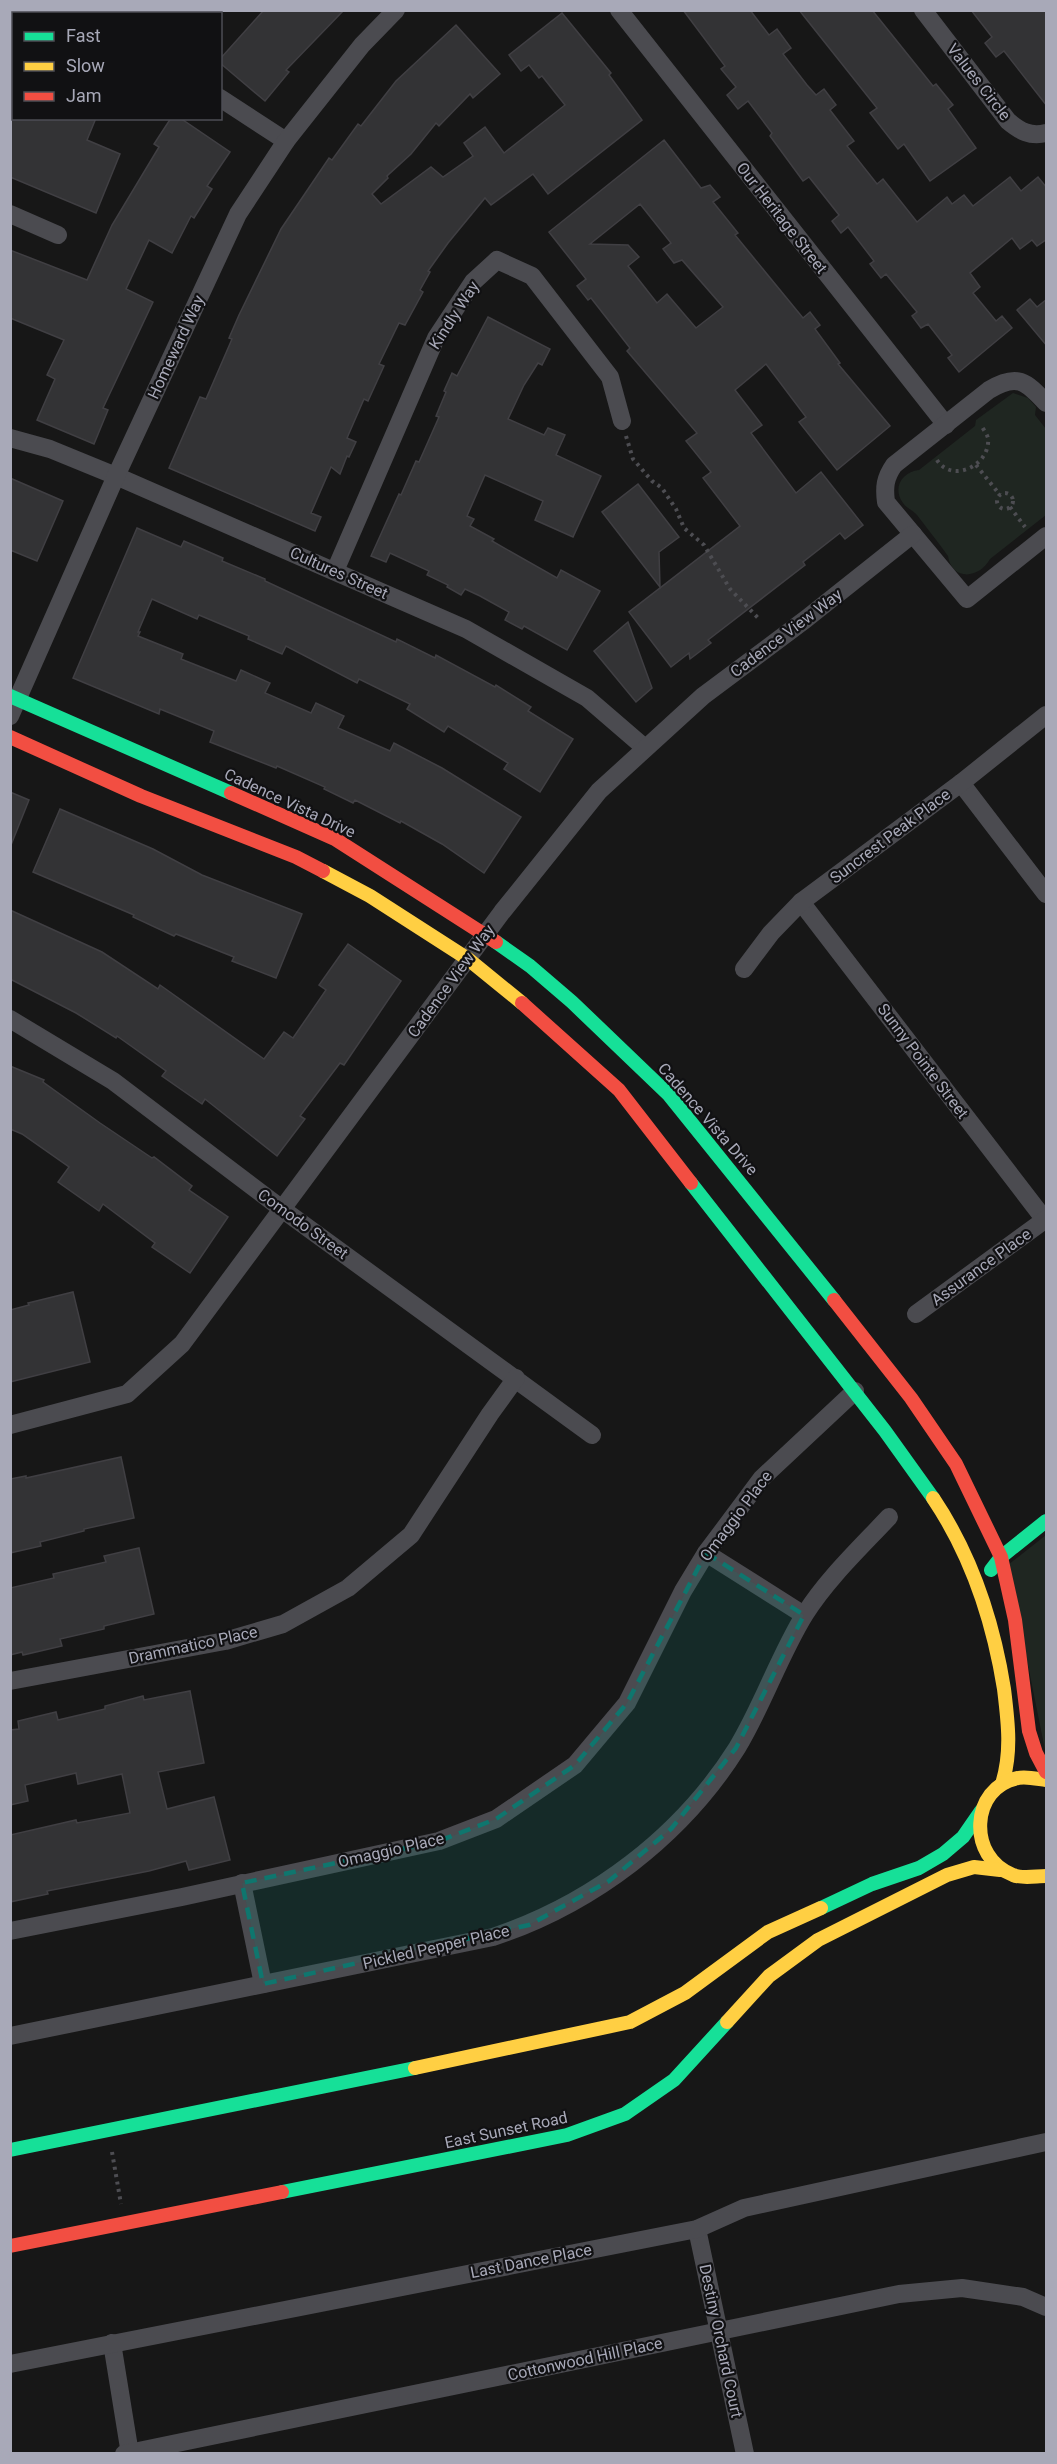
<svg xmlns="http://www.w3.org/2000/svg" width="1057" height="2464" font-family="Roboto,sans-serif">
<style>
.green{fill:#1f2621}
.building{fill:#333335;stroke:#403f43;stroke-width:1.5;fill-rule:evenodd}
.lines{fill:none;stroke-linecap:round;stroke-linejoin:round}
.path{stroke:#4d4d52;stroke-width:4;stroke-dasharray:3 4.5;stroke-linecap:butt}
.street{stroke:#4b4b50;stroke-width:18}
.fast{stroke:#16e098;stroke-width:14}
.slow{stroke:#ffcf43;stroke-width:14}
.jam{stroke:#f24e42;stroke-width:14}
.marked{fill:#0f766e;fill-opacity:0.2;stroke:#0f766e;stroke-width:4.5;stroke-dasharray:12 8;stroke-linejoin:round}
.labels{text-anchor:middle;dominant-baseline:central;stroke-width:4.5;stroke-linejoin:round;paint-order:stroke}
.street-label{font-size:16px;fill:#a8a9b8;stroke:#111113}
</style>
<rect width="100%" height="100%" fill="#171717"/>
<!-- green -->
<g class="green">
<path d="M1013,393L1028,398L1036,407L1035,415L1046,429V515L990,559C979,579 952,581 948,556C938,542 927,528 917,515C913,510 907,509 903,503C892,488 902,472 919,470L975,426L976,420Z"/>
<polygon points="1046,1535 1046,1755 1008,1565"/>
</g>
<!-- building -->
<g class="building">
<polygon points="264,10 344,10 286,70 289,72 265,101 220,63 220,59"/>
<polygon points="683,10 750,10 769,35 777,29 791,48 783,54 807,85 816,95 824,89 836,105 830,110 854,141 847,146 877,184 883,179 917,222 947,197 952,204 964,195 973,206 1010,177 1021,191 1038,177 1047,188 1047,239 1037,246 1032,240 1020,249 1012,238 970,273 980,287 973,293 996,321 1002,316 1012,328 959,372 948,358 952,355 928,324 921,328 912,316 917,312 886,274 881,278 870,264 874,261 848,227 841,233 832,221 839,215 809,177 803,181 770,136 772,133 748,101 738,109 727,95 736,87 721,69 725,66"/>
<polygon points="799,10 872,10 933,86 936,84 953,105 948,109 976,148 930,181 904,144 898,149 870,113 877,108"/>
<polygon points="971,10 1047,10 1047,106 1004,51 996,57 985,43 992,37"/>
<polygon points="562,13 611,73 609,75 642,120 548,194 533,174 491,205 485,198 448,243 428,271 430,272 420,290 423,292 405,325 399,323 379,364 384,366 368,401 364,399 347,438 356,442 349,457 347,456 340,474 331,467 311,513 321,517 315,531 169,468 200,397 206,399 232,339 229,338 239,315 281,229 329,158 332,160 358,124 361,126 396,81 456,25 500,74 473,98 470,94 439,126 436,123 411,154 387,176 388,178 372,194 381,204 431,167 443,177 473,156 464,143 485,127 504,153 565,105 542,76 539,78 529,65 521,71 509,55"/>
<polygon points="10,118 96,118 87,140 120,154 96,213 10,177"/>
<polygon points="171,118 180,118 230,152 207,186 212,189 194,218 191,216 172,253 149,240 126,289 153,302 103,408 108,410 94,444 37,420 55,379 47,375 64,340 10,318 10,250 87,280 112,225 159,147 154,144"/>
<path d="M664,140L701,188L710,185L720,197L713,202L738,233L735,235L803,318L810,312L820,325L815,329L840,363L838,364L890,426L837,470L799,422L806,417L766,364L735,390L762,425L751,433L796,493L821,472L863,525L845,539L840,533L803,562L805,565L708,640L711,643L690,659L689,653L671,667L629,612L740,526L703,478L711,472L686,441L697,433L627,351L630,348L591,298L588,300L577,286L586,279L549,232ZM640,204L671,243L663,249L674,263L682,260L723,307L696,328L667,294L657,303L628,266L639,257L628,245L590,244Z"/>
<polygon points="1030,299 1037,307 1047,299 1047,346 1017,310"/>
<polygon points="488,317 550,349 542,365 538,363 524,385 508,419 544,435 548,428 565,435 556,455 601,476 573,537 535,520 543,501 485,475 467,516 474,519 470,526 494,539 492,541 557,578 561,570 600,591 567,650 524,626 522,629 505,620 509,612 480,596 465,589 461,595 447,587 448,585 427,575 429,571 390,553 386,562 371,556 399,494 401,495 416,461 419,462 439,417 436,416 446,392 444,391 452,373 457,376"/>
<polygon points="10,478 63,501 37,561 10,550"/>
<polygon points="638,484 679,537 659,552 660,587 602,512"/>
<polygon points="137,528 181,547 184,541 223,558 222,561 265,579 265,581 396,642 397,639 435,658 436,655 495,687 496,685 531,707 528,711 573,739 540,792 504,769 508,763 448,726 444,732 407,709 410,704 359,679 357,683 286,646 282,654 248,639 249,636 199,615 197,619 152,599 138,632 140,632 138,636 183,654 181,659 236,681 241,670 270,683 265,693 311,713 316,703 344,716 338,728 390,751 394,743 442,768 521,817 484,873 442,844 401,821 400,823 355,800 353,803 324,789 325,787 277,766 276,768 210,742 214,731 160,709 159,714 73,678"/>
<polygon points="628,622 652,688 636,702 594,651"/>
<polygon points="10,792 29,800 11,845 10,845"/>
<polygon points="60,809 153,849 202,875 302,914 276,978 232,961 234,957 176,934 174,936 133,917 134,915 33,872"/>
<polygon points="10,910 102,952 158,989 160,985 264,1059 284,1032 293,1038 326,990 319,985 348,944 401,981 344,1065 340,1063 300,1116 305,1119 277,1156 205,1099 202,1104 162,1076 166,1071 117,1036 116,1038 76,1013 10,979"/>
<polygon points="10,1066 44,1080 43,1082 100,1123 152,1158 154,1157 192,1186 189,1190 228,1217 190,1273 152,1247 155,1243 103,1204 99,1211 58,1182 69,1167 22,1134 10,1129"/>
<polygon points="73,1292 90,1362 10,1382 10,1310 29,1305 28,1303"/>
<polygon points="121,1457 134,1518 84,1529 84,1531 40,1542 41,1546 10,1553 10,1479 26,1476 26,1478"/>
<polygon points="139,1548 154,1614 104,1626 104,1629 60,1639 62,1646 23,1655 22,1652 10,1655 10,1588 54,1578 53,1574 106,1562 104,1556"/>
<polygon points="190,1691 204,1763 158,1772 167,1809 214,1797 230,1860 189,1870 186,1861 149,1871 47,1891 48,1894 10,1902 10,1835 76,1820 77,1823 130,1813 122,1774 78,1784 76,1773 25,1785 28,1801 10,1805 10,1730 19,1729 18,1721 56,1712 58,1720 105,1709 105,1706 143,1696 144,1700"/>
</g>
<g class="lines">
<!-- path -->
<g class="path">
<polyline points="626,436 633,459 652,481 662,488 676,509 684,528 704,545 730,589 760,620"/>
<path d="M937,460C952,484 991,465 988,438C987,434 983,429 981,425"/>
<polyline points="976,465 1000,495"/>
<circle cx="1005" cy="501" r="8"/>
<polyline points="1010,507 1025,527"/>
<polyline points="112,2152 121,2204"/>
</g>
<!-- street -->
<g class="street">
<polyline points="63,10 70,14"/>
<polyline points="619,10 946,425"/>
<path d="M923,10L1008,121C1020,131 1030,137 1046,133"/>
<polyline points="220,98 286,141"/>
<polyline points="10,214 58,235"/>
<path d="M1046,403C1026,381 1017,373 989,390L894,465C885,478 884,487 886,502L967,599L1046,536"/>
<polyline points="10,438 50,449 116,476 466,629 587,698 645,748"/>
<polyline points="335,571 436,338 473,282 497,260 532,276 610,377 622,421"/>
<polyline points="10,716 116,476 238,214 286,141 362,45 396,10"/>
<polyline points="961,783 1046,894"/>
<polyline points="801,902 1045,1220"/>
<polyline points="744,969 771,933 801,902 961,783 1046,715"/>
<polyline points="10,1019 113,1081 282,1209 592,1435"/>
<polyline points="916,1314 1046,1219"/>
<polyline points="10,1425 127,1394 182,1344 502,912 599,791 703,696 806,619 913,534"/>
<polyline points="706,1553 804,1615"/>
<polyline points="10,1681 225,1641 283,1624 348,1588 411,1535 490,1414 516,1378"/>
<polyline points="242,1883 263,1984"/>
<polyline points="10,1931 182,1897 439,1841 496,1819 575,1765 627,1703 683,1591 706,1553 762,1478 855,1391"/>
<path d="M10,2036L493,1937C592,1904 681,1837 737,1748C763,1705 779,1656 805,1614C828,1578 860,1548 889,1517"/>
<polyline points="697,2229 745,2454"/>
<polyline points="112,2343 130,2454"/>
<polyline points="10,2364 697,2229 744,2208 1046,2142"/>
<polyline points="124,2454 899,2294 962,2288 1023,2297 1046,2307"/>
</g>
<!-- fast -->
<g class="fast">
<polyline points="10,696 231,793"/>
<polyline points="496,942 530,966 572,1002 669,1095 834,1300"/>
<polyline points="691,1183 885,1431 933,1498"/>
<polyline points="991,1570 1001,1557 1046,1521"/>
<polyline points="821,1908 872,1884 919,1868 943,1854 963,1837 981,1811"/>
<polyline points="10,2150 415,2068"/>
<polyline points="282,2192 567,2135 625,2114 674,2080 727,2022"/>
</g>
<!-- slow -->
<g class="slow">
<polyline points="323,871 370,896 468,959 522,1003"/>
<path d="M933,1498C972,1556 993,1620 1004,1689C1008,1722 1012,1752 1002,1784"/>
<path d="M1046,1780C1038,1779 1026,1776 1018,1778C970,1787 967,1858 1013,1875C1022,1879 1036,1876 1046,1876"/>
<polyline points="727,2022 769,1976 818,1940 947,1875 974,1867 1000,1870"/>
<polyline points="415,2068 630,2022 685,1993 768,1932 821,1908"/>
</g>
<!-- jam -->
<g class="jam">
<polyline points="10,737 141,796 296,857 323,871"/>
<polyline points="231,793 335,839 496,942"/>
<polyline points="522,1003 619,1090 691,1183"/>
<polyline points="834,1300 911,1398 956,1464 1001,1557 1015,1620 1029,1731 1036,1753 1046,1772"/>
<polyline points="10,2246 282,2192"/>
</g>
</g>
<!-- marked area -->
<path class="marked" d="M706,1553L804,1615L736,1748L671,1829L609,1881L529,1925L263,1984L242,1883L439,1841L496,1819L575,1765L627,1703Z"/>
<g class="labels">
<!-- street labels -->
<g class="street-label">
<text transform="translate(979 82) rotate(52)">Values Circle</text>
<text transform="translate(782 218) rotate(52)">Our Heritage Street</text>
<text transform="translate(454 315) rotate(-57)">Kindly Way</text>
<text transform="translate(176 347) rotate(-65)">Homeward Way</text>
<text transform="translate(339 573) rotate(24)">Cultures Street</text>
<text transform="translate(786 633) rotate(-37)">Cadence View Way</text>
<text transform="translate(290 803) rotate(25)">Cadence Vista Drive</text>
<text transform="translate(890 836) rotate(-37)">Suncrest Peak Place</text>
<text transform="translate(451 981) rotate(-54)">Cadence View Way</text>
<text transform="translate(923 1061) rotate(53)">Sunny Pointe Street</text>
<text transform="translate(708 1119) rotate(49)">Cadence Vista Drive</text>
<text transform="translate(303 1224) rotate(36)">Comodo Street</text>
<text transform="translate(981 1267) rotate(-36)">Assurance Place</text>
<text transform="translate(736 1516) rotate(-53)">Omaggio Place</text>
<text transform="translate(193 1645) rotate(-12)">Drammatico Place</text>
<text transform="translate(391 1850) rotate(-13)">Omaggio Place</text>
<text transform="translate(436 1947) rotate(-13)">Pickled Pepper Place</text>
<text transform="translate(506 2130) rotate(-12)">East Sunset Road</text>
<text transform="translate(531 2261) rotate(-11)">Last Dance Place</text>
<text transform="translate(721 2341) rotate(78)">Destiny Orchard Court</text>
<text transform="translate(585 2359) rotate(-12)">Cottonwood Hill Place</text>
</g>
</g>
<!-- border -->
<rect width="1057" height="2464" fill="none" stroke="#a8a9b8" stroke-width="24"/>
<!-- legend -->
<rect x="12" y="12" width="210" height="108" fill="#111113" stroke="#4d4e55" stroke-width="1.5"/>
<rect x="24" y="32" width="30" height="9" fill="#16e098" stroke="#4d4e55" stroke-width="1.5"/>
<text x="66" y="42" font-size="18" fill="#a8a9b8">Fast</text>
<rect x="24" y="62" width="30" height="9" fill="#ffcf43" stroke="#4d4e55" stroke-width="1.5"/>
<text x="66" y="72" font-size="18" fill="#a8a9b8">Slow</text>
<rect x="24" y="92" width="30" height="9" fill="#f24e42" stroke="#4d4e55" stroke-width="1.5"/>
<text x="66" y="102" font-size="18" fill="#a8a9b8">Jam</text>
</svg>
